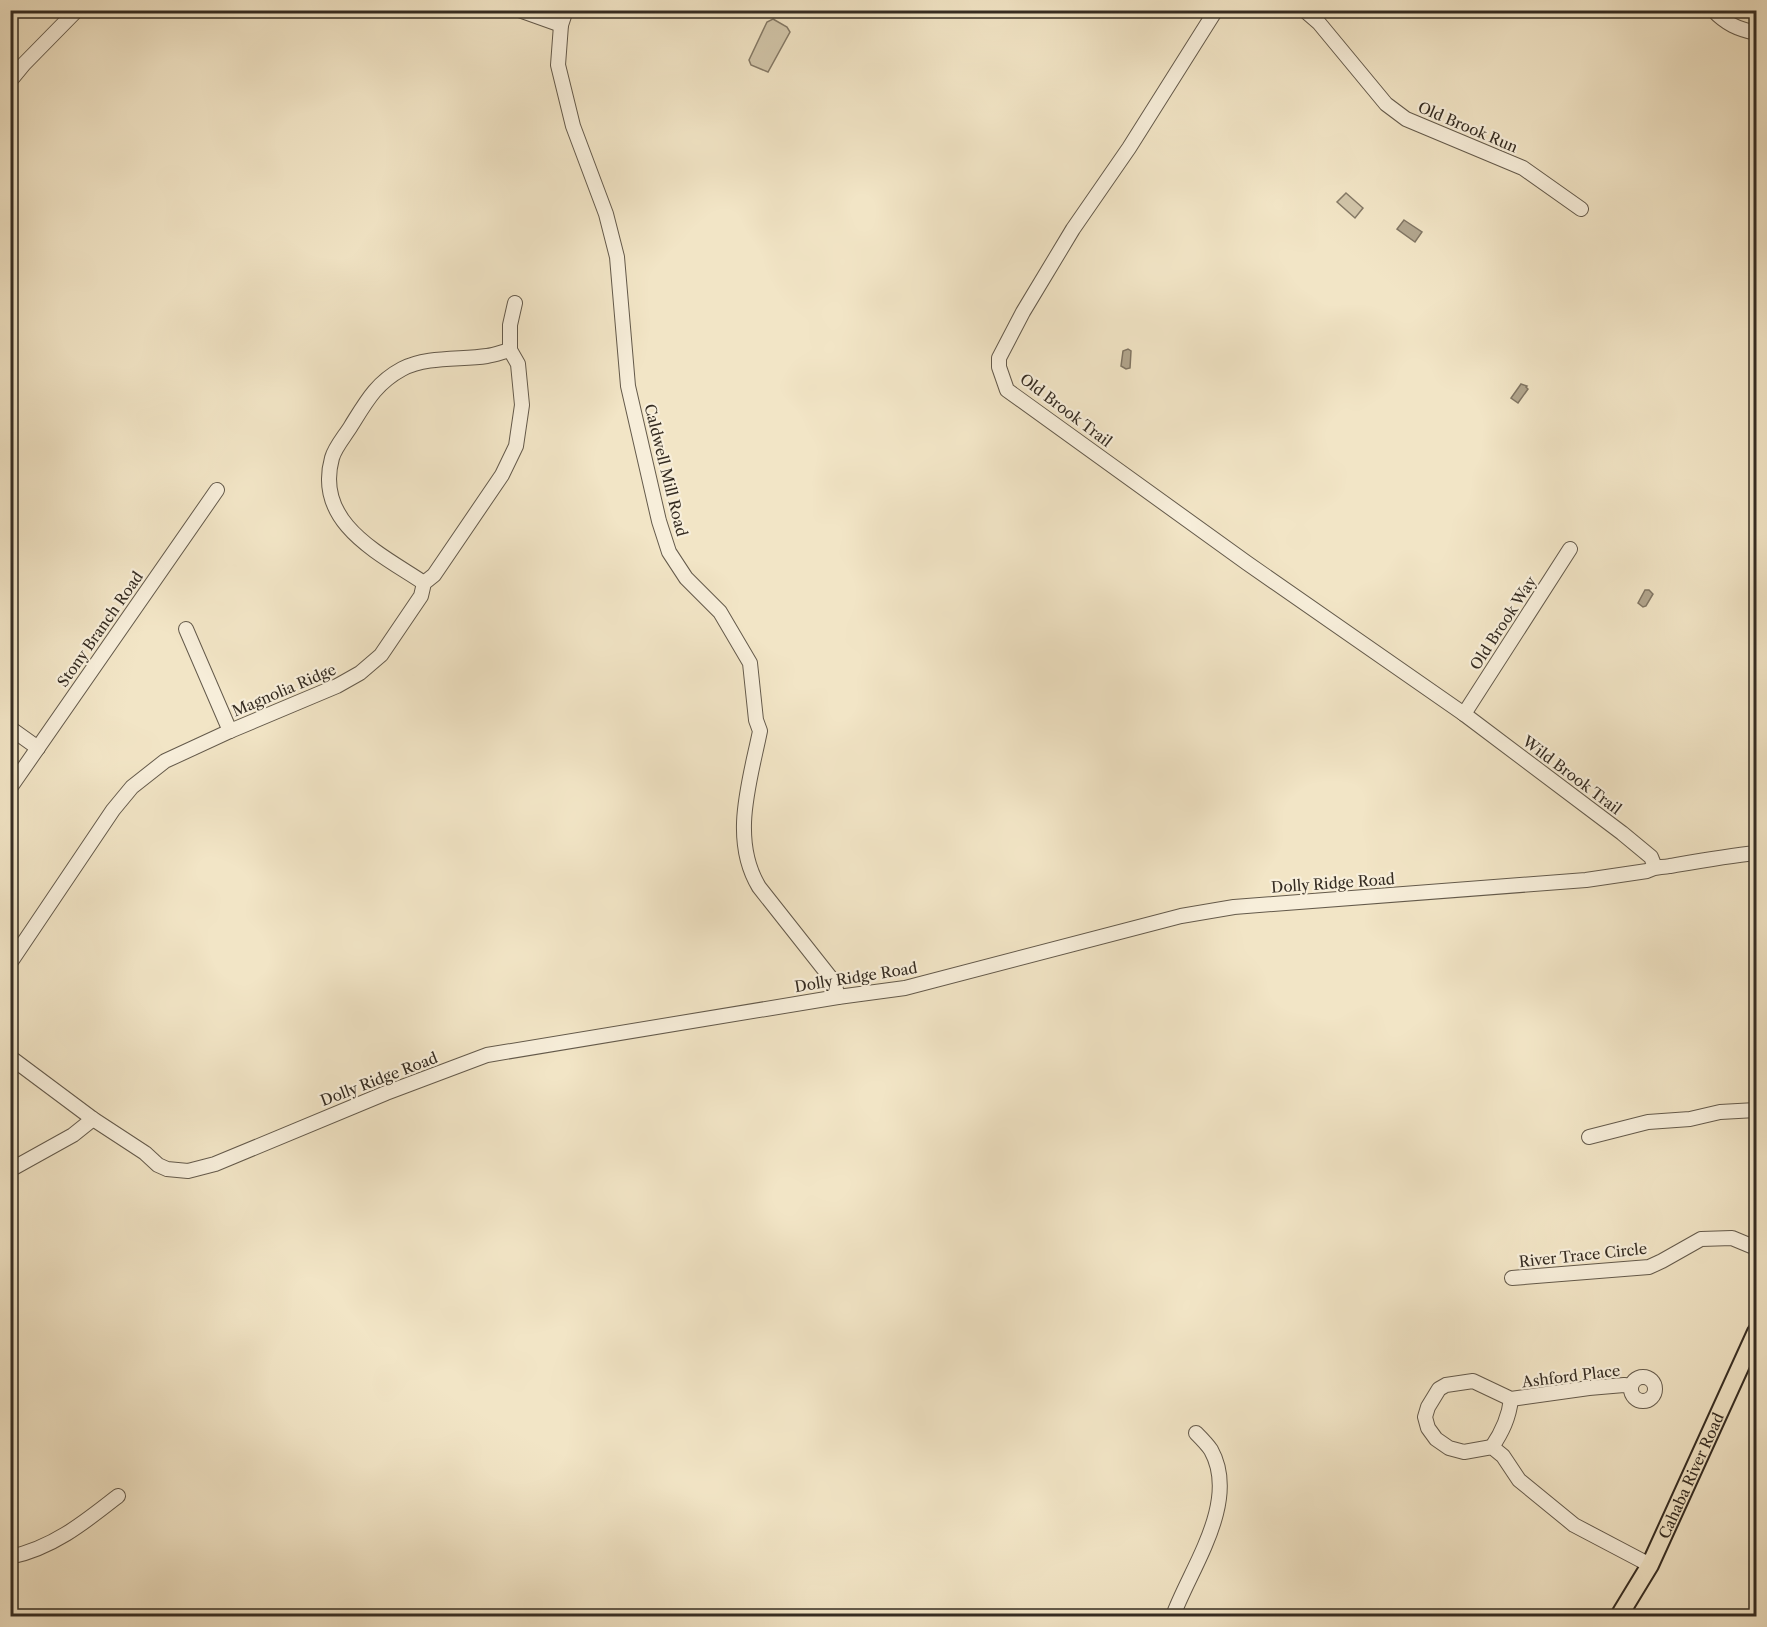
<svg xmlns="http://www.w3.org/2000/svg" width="1767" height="1627" font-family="'Libre Caslon Text',serif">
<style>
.green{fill:#d2c6aa;stroke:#847966;stroke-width:1.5}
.water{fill:#b2a68e;stroke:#807563;stroke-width:1.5}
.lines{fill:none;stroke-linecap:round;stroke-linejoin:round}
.minor-casing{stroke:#645a4b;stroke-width:16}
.major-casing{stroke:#352c22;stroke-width:20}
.minor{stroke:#f7eeda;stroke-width:14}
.major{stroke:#f2e5c6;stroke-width:16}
.labels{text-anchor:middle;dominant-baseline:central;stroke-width:4.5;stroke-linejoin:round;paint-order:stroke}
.street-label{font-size:15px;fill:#352c22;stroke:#f7eeda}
</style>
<rect width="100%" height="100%" fill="#f2e5c6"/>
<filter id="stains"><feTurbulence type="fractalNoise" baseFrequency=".00333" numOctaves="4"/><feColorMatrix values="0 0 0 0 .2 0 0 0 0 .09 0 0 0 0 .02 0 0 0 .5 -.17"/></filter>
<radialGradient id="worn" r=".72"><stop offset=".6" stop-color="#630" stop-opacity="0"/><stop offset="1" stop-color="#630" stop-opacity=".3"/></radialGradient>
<!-- green -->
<g class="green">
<polygon points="773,19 787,27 790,32 768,72 751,65 749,60 767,22"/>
<polygon points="1346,193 1363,208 1355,218 1337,202"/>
</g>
<!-- water -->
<g class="water">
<polygon points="1404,220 1422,232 1415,242 1397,229"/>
<polygon points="1128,349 1131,351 1130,368 1126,369 1121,366 1123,351"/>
<polygon points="1521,384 1527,386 1526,387 1528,389 1518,403 1511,398"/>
<polygon points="1645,590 1649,590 1653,594 1646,606 1643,607 1638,603"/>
</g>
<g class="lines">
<!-- minor casing -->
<g class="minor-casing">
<g id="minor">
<polyline points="519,10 561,25"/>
<path d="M566,10L561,25L558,65L573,126L606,214L617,257L628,386L659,521L669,552L686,578L720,612L750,663L756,720L760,731C750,781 730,839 759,887L834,982L838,997"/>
<polyline points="1216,10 1129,148 1073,229 1023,312 999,358 999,367 1007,390 1247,563 1464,714 1622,833 1651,857 1655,867"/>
<polyline points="1304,10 1319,23 1386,104 1406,119 1523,168 1581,209"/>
<path d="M1713,10C1726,24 1738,29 1756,33"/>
<polyline points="10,81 24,64 77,10"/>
<path d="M424,583C379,553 314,523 332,458C335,447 345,436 351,426C366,402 376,383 402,369C427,356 460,360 487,356C495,355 502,352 510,350"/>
<polyline points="186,629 230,731"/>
<polyline points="1464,714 1570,549"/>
<polyline points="10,728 38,748"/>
<polyline points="10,788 217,490"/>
<polyline points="10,963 113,810 132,787 165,761 230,731 337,686 360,673 381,655 421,596 424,583 434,575 502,475 516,446 522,405 518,364 510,350 510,325 515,303"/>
<path d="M10,1057L93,1119L145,1153L158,1165L167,1169L188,1171L215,1164L386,1093L487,1055L838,997L905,988L1181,916L1234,907L1586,880L1647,871C1656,866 1660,868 1670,866C1699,861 1727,856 1756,853"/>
<polyline points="1589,1137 1648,1122 1690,1119 1720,1112 1756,1110"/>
<polyline points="10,1170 73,1135 93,1119"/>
<polyline points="1512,1278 1649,1267 1662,1261 1701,1239 1732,1238 1756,1248"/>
<circle cx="1643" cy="1389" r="12"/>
<polyline points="1631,1386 1624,1385 1589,1388 1511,1399 1473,1381 1446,1385 1439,1389 1428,1407 1425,1417 1428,1428 1436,1439 1449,1448 1464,1452 1492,1447 1503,1456 1519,1480 1574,1525 1650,1565"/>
<path d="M1492,1447C1502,1432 1509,1418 1511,1399"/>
<path d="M10,1557C53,1548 85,1522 118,1496"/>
<path d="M1173,1616C1190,1569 1240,1502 1211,1450C1207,1444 1201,1438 1196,1433"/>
</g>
</g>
<!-- major casing -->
<g class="major-casing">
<g id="major">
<path id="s1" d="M1619,1616L1650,1565L1756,1332"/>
</g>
</g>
<!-- minor -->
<use href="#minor" class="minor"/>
<!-- major -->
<use href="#major" class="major"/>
</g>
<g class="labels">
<!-- street labels -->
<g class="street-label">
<text transform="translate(1468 127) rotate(23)">Old Brook Run</text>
<text transform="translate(1066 410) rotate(37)">Old Brook Trail</text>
<text transform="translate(666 470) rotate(76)">Caldwell Mill Road</text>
<text transform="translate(1503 623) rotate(-57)">Old Brook Way</text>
<text transform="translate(100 629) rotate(-55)">Stony Branch Road</text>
<text transform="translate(284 690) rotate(-23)">Magnolia Ridge</text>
<text transform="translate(1572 775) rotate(37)">Wild Brook Trail</text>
<text transform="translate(1333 883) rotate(-4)">Dolly Ridge Road</text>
<text transform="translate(856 977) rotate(-9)">Dolly Ridge Road</text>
<text transform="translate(379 1079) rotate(-21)">Dolly Ridge Road</text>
<text transform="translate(1583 1255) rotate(-6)">River Trace Circle</text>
<text transform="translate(1571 1376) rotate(-7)">Ashford Place</text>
<text stroke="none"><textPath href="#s1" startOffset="158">Cahaba River Road</textPath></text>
</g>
</g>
<!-- margin -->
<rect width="1767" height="1627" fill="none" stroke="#f2e5c6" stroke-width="36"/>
<rect x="12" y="12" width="1743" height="1603" fill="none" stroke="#352c22" stroke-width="3"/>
<rect x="18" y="18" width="1731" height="1591" fill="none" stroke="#352c22" stroke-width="1.5"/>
<rect width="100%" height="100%" filter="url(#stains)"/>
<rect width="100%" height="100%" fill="url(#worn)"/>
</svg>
